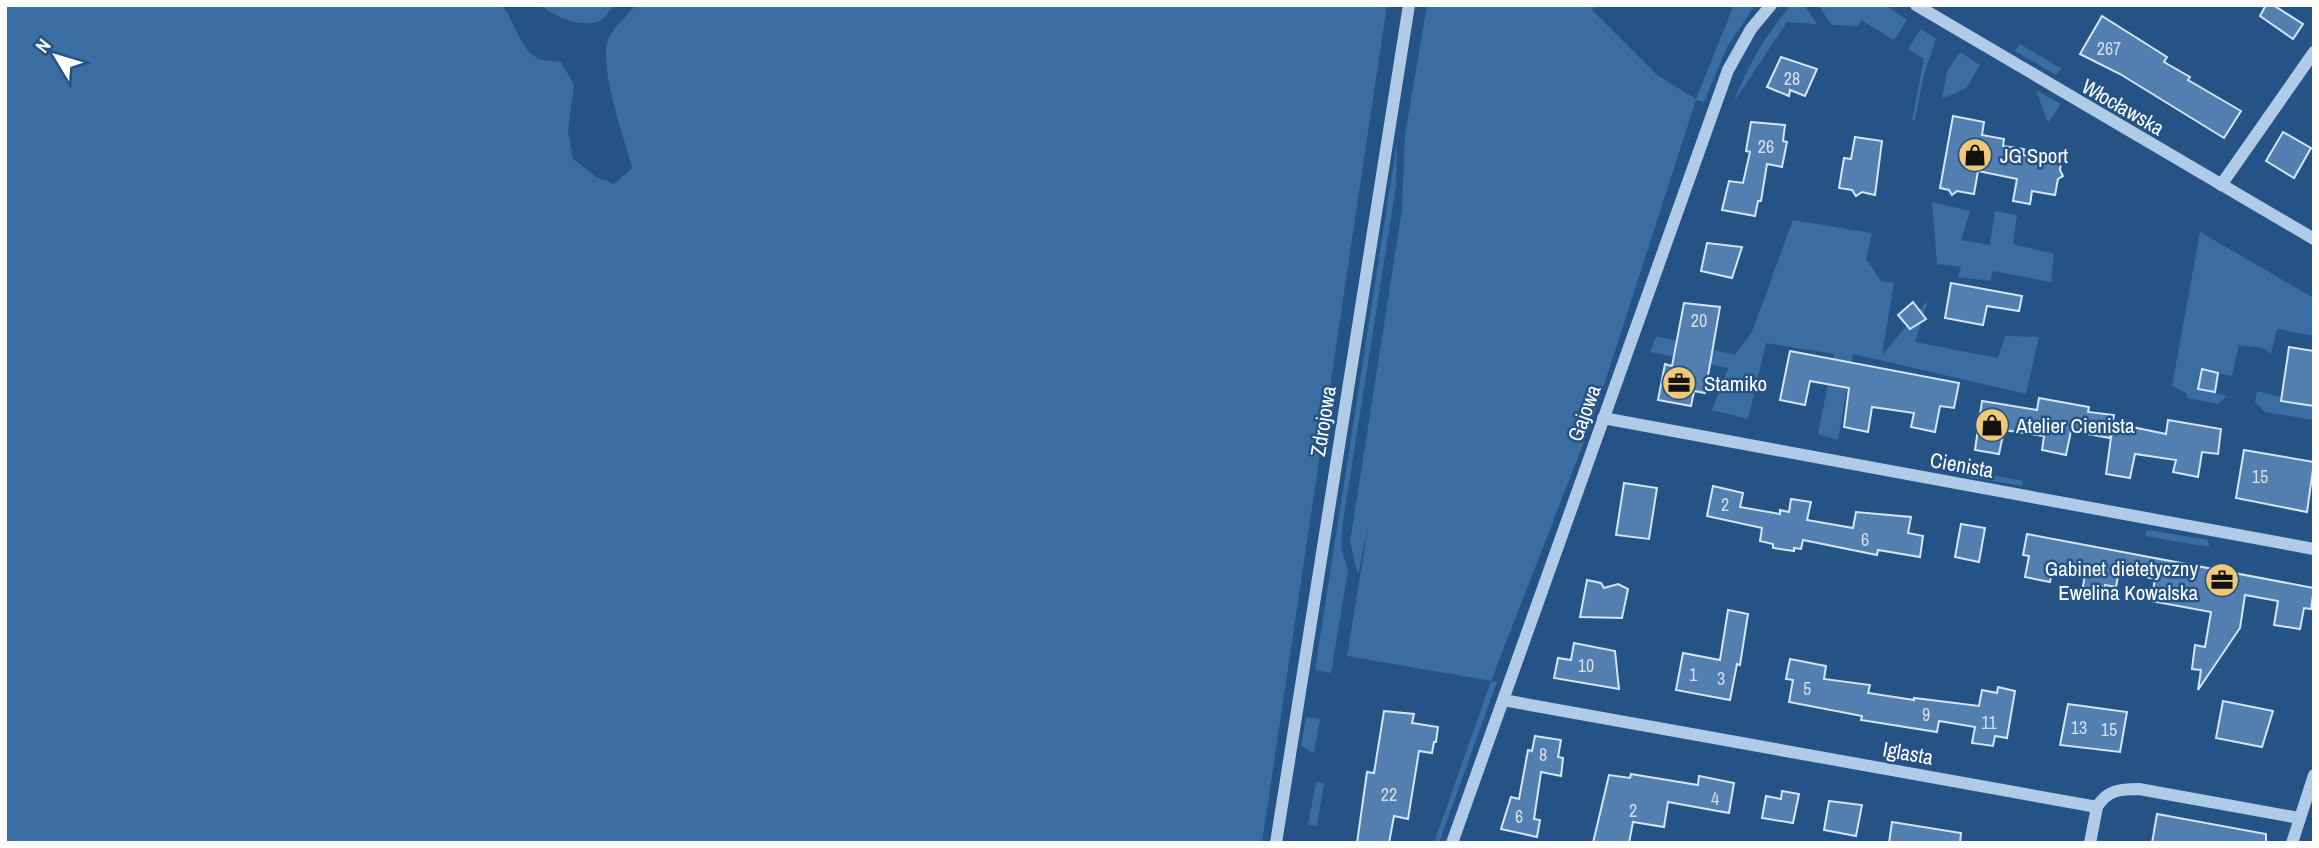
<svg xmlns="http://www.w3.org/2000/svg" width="2319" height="848" font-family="'Archivo Narrow',sans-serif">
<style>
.green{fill:#3a6da2}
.building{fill:#527faf;stroke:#d4e5f6;stroke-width:2}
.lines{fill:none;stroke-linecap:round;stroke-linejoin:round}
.minor{stroke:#b0cbe8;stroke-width:12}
.labels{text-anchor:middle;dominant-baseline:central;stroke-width:5;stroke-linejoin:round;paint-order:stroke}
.number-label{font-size:18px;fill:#d4dfeb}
.street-label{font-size:21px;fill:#fff;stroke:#265385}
.poi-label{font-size:21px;fill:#fff;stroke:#265385;text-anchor:start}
</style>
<rect width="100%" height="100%" fill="#265385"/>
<!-- green -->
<g class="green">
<path d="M5,5H501C516,20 518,48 539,59C545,61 555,61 561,62L574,85L568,131L573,159L596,177L614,184L632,168C625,139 595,60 610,35C617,24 628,15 636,5H1387L1262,843H5Z"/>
<path d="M541,5H615C610,10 605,18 599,21C583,29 552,16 541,5Z"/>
<polygon points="1427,5 1596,5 1592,10 1657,75 1696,99 1734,5 1755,5 1727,47 1704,102 1696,100 1594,416 1491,681 1497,682 1439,843 1434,843 1491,681 1347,656 1369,521 1358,575 1350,542 1402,210 1405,135"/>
<path d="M1791,5H1804L1817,24L1787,22L1733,103C1748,65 1765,36 1791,5Z"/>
<polygon points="1818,5 1886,5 1907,20 1894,40 1861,20 1858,26 1832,25"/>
<polygon points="1921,29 1936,39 1924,74 1915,120 1912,120 1924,59 1908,49"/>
<polygon points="2020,44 2059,67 2062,68 2056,75 2015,51"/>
<polygon points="1960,52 1980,65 1966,88 1942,99 1947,71"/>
<polygon points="2036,90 2061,104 2048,123"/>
<polygon points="1397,142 1396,186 1343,521 1341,548 1348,570 1331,673 1315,670"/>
<polygon points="1932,202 1970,211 1961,240 1990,245 1995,211 2017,215 2013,244 2054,254 2051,282 1993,271 1990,281 1958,277 1961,267 1937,264"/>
<polygon points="1793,220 1872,233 1866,259 1881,281 1894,283 1882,355 1928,300 1915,342 1998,358 2005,336 2039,337 2026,394 1853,354 1838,440 1818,434 1834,354 1766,343 1748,419 1712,410 1728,368 1650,352 1656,336 1735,355 1752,332"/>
<polygon points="2200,232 2314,298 2314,336 2277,329 2271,354 2263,348 2239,345 2232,376 2202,370 2199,389 2227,396 2218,404 2188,398 2186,393 2172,386"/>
<polygon points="2257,391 2281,397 2280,401 2314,407 2314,420 2265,412 2255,402"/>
<polygon points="1971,471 2023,481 2022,486 1969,477"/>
<polygon points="2147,530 2208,540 2209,547 2145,536"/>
<polygon points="1306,717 1320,719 1314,753 1301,746"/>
<polygon points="1316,782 1324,783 1317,826 1308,825"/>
</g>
<!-- building -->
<g class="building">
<polygon points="2266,5 2273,5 2303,24 2293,39 2260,16"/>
<polygon points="2102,16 2167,57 2164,62 2190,77 2188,80 2241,111 2224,138 2120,74 2080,54"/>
<polygon points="1781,57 1817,69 1805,96 1790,90 1789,96 1767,87"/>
<polygon points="1953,116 1984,122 1982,135 2004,139 2003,146 2024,149 2023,155 2061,162 2060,170 2063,176 2058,179 2055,195 2032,191 2030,204 2013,201 2017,179 1978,171 1974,194 1957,191 1952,195 1949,190 1940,188"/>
<polygon points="1751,122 1785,125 1783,141 1787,142 1782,167 1767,164 1761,201 1758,201 1755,216 1722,210 1729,181 1743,183 1750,152 1746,151"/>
<polygon points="2283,132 2311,148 2294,178 2266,161"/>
<polygon points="1855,137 1882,141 1875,195 1862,192 1856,196 1852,190 1839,188 1844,158 1851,159"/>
<polygon points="1707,243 1742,247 1732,278 1701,271"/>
<polygon points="1951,283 2022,296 2019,311 1987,306 1983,325 1945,318"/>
<polygon points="1913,302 1926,319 1910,329 1898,315"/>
<polygon points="1684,303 1720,307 1705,393 1694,391 1691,406 1658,400 1665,364 1672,366"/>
<polygon points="2289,347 2314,351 2314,406 2281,401"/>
<polygon points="1790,351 1959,383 1954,408 1940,406 1935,432 1911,427 1914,413 1872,407 1868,432 1844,427 1849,388 1810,381 1805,405 1780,400"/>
<polygon points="2202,369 2218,373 2215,392 2198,389"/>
<polygon points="2039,398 2089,407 2088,412 2114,415 2110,438 2071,431 2066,455 2042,450 2044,436 2004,430 1999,454 1975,450 1982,401 2037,410"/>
<polygon points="2168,420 2221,429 2218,454 2202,452 2198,477 2173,472 2176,460 2135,454 2130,478 2106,474 2113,423 2166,434"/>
<polygon points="2244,450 2314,462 2307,512 2236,498"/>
<polygon points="1624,483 1657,488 1649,539 1616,535"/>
<polygon points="1713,486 1743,493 1740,507 1780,514 1780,510 1789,512 1791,499 1811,502 1807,520 1853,528 1856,512 1911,517 1908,533 1923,536 1920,557 1878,550 1877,555 1803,540 1801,549 1794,548 1794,551 1773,548 1773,544 1760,541 1762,528 1707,516"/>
<polygon points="1961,524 1985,528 1979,562 1955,557"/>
<polygon points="2027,534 2314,588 2311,609 2304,608 2300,629 2274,625 2278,601 2245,595 2240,628 2198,690 2201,670 2192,669 2195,645 2205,647 2211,612 2151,601 2155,579 2119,571 2116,587 2105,585 2103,601 2081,597 2085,575 2053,570 2050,582 2025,577 2029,556 2023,555"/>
<polygon points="1587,580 1601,583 1604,588 1618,584 1628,589 1622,618 1580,617"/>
<polygon points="1728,610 1748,614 1740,665 1737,664 1730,700 1676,690 1683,653 1720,660"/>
<polygon points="1574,643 1615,651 1619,689 1554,678 1558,658 1571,660"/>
<polygon points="1790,659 1826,666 1824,679 1870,685 1868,693 1914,700 1914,698 1979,706 1982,690 1997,693 1998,687 2015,691 2007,738 1995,736 1993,746 1972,743 1975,727 1939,721 1937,732 1861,720 1862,716 1789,702 1793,680 1786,679"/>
<polygon points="2223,701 2273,711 2262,747 2216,738"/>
<polygon points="2068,704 2127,712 2120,752 2060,745"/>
<polygon points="1384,711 1414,714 1412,723 1438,727 1436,742 1434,742 1432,753 1419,751 1408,819 1394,816 1389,843 1357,843 1367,772 1374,773"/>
<polygon points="1535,736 1561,740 1558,757 1563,758 1561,776 1541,772 1534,819 1540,820 1537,837 1501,829 1511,797 1519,799 1528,750 1532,751"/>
<polygon points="1631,774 1698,785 1699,776 1734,783 1729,813 1668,802 1664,827 1633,822 1629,843 1593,843 1609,775 1630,778"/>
<polygon points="1782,791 1799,794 1793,823 1762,818 1766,796 1781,799"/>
<polygon points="1829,801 1862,805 1856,836 1824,830"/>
<polygon points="2157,814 2266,834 2266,843 2152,843"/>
<polygon points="1892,822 1961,833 1960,843 1889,843"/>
</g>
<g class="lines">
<!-- minor -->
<g class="minor">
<polyline points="1916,5 2314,239"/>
<polyline points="2221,185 2314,52"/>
<polyline points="1603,418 2314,549"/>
<path d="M1503,700L2097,807C2107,790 2120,789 2139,789L2299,818"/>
<polyline points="1276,843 1409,5"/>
<polyline points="1452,843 1728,70 1751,29 1771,5"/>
<polyline points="2090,843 2097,807"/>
<polyline points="2292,843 2314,775"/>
</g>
</g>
<!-- icons -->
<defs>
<g id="shop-disc" transform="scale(1.75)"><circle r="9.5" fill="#f1c975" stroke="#265385"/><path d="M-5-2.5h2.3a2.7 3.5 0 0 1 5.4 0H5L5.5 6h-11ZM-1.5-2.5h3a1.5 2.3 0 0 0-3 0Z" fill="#111"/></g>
<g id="office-disc" transform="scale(1.75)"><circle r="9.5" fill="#f1c975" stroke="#265385"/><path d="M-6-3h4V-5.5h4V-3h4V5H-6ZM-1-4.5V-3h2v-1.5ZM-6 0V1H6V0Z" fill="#111"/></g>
</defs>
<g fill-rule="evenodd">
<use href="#shop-disc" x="1975" y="155"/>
<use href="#office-disc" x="1679" y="383"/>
<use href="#shop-disc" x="1992" y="425"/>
<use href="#office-disc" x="2222" y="580"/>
</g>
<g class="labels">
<!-- number labels -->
<g class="number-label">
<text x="2109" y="48">267</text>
<text x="1792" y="78">28</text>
<text x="1766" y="146">26</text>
<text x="1699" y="320">20</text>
<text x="2260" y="476">15</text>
<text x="1725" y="504">2</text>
<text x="1865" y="539">6</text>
<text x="1586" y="665">10</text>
<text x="1693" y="674">1</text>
<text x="1721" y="678">3</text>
<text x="1807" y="688">5</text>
<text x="1926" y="714">9</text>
<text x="1989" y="722">11</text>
<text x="2079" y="727">13</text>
<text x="2109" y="729">15</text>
<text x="1543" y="754">8</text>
<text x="1389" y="794">22</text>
<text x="1715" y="798">4</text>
<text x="1633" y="810">2</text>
<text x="1519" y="816">6</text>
</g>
<!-- street labels -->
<g class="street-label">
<text transform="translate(2123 107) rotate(30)">Włocławska</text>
<text transform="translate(1584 413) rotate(-70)">Gajowa</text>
<text transform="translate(1323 421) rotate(-81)">Zdrojowa</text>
<text transform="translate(1962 465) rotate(10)">Cienista</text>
<text transform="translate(1908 753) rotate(10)">Iglasta</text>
</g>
<!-- poi labels -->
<g class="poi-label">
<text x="2000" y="155">JG Sport</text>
<text x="1704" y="383">Stamiko</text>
<text x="2016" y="425">Atelier Cienista</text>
<text x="2198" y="568" text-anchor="end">Gabinet dietetyczny<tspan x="2198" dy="24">Ewelina Kowalska</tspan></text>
</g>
</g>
<!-- border -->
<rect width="2319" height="848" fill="none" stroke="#ffffff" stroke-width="14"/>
<!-- north arrow -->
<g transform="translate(56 56) rotate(308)" stroke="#265385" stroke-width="5" paint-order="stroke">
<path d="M0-5L12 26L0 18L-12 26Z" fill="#ffffff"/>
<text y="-10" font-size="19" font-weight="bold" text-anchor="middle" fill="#ffffff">N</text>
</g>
</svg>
